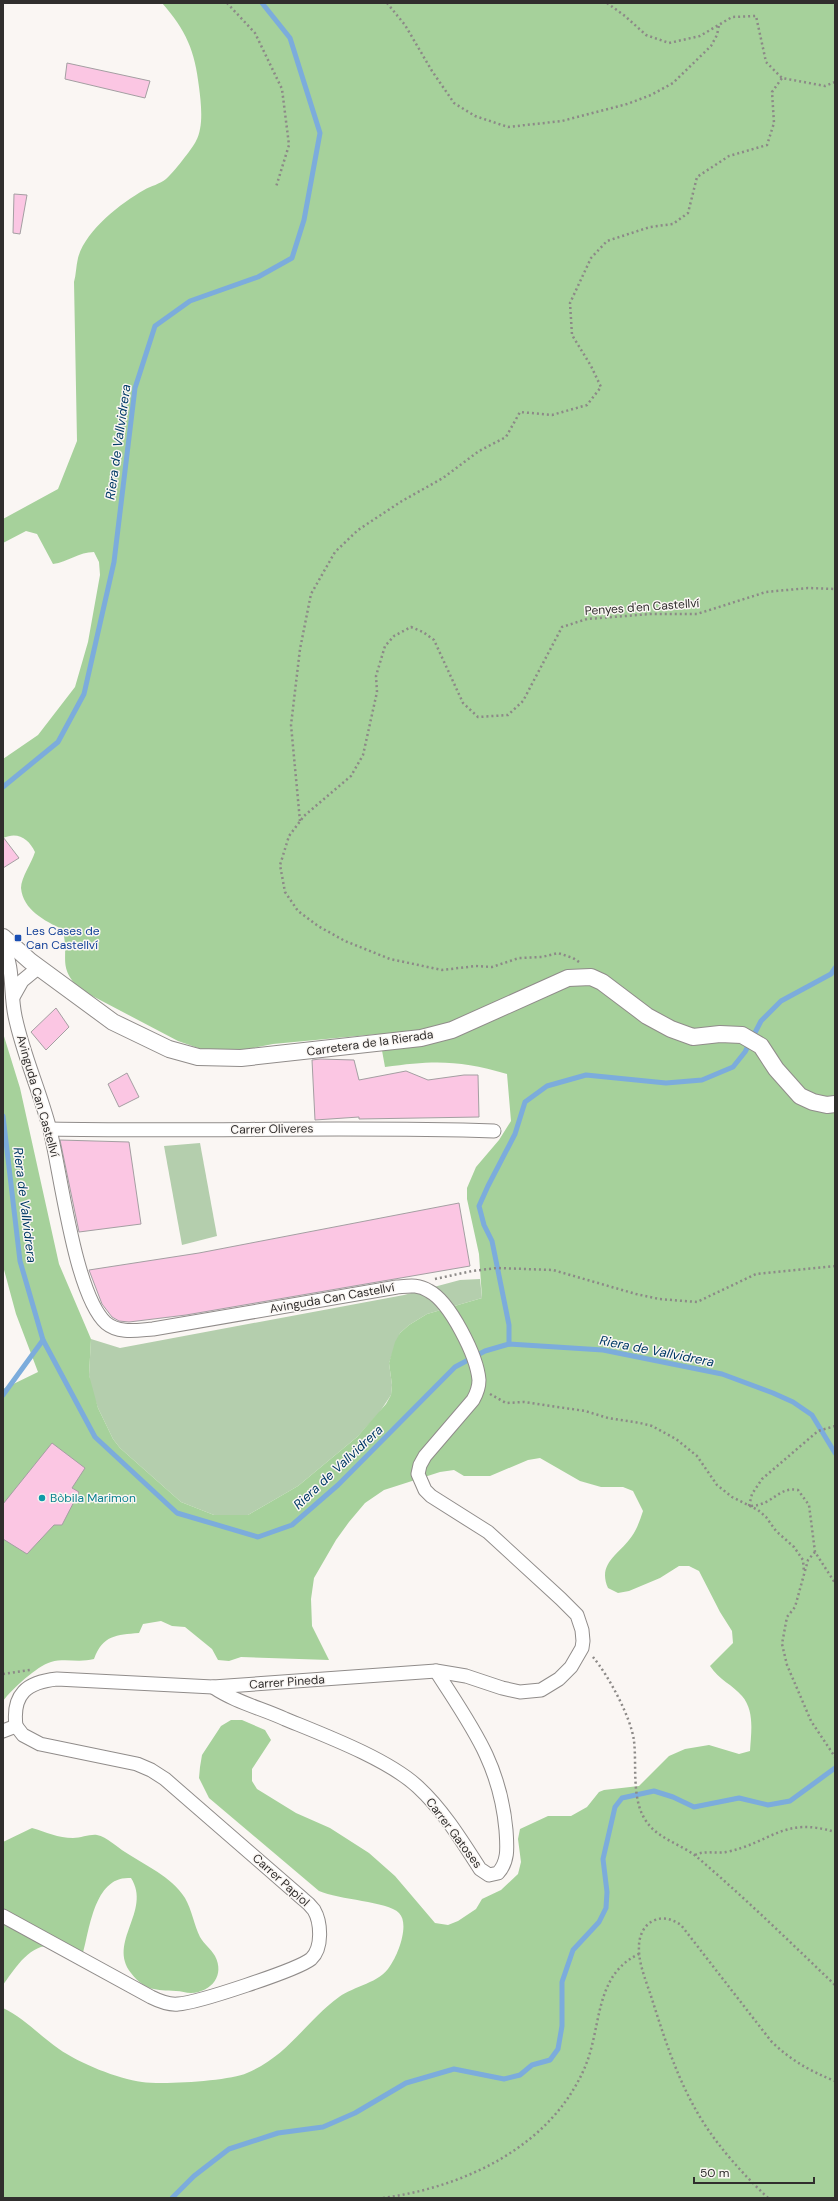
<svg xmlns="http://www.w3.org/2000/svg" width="838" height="2201" font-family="'DM Sans',sans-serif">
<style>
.green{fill:#b4cead}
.forest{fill:#a6d19b}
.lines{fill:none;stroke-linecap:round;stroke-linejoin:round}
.stream{stroke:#7cacdc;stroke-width:5}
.building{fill:#fbc6e3;stroke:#a49fa2}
.minor-casing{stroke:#908c8a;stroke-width:15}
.tertiary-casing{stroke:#908c8a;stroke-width:18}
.path{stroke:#8c8987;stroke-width:2.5;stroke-dasharray:2 3;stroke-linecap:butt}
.minor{stroke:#fff;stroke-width:13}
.tertiary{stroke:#fff;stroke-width:16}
.transit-dot{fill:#1a4fb4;stroke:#faf6f3;stroke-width:1.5}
.culture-dot{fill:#0f9aa8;stroke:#faf6f3;stroke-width:1.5}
.labels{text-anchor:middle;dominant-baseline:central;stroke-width:3;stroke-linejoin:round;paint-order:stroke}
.street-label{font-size:12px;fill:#302e2d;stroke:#faf6f3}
.transit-label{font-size:12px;fill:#164399;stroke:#faf6f3;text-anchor:start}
.culture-label{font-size:12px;fill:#0d838f;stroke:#faf6f3;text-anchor:start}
.water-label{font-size:13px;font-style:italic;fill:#003a66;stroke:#faf6f3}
</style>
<rect width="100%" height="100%" fill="#faf6f3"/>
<!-- green -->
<g class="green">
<polygon points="200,1143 217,1236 182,1245 164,1146"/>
<polygon points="480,1279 482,1298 427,1314 409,1325 400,1333 389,1363 392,1385 391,1395 379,1413 357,1437 298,1486 248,1515 214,1515 181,1502 120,1448 113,1439 98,1408 91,1388 89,1375 91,1339 120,1348 404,1295 460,1280"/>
</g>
<!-- forest -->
<g class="forest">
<path d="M162,3H835V2198H3V2008C23,2017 40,2036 59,2049C79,2063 118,2079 142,2082C163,2085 229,2081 247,2073C288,2056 305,2022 339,1997C354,1986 380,1983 390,1966C398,1955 410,1924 399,1913C387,1901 339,1900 319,1891L209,1798L199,1778L200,1767L202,1755L221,1726L231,1720H242L265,1730L271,1740L252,1769V1781L257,1789L296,1813L330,1828L369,1853L395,1876L435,1923L448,1925L458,1921L476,1909L482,1899L501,1890L518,1874L521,1862L518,1839L520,1829L548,1816H571L587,1807L599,1792L604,1790L639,1786L669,1756L685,1749L709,1745L739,1754L750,1751C751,1733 755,1711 742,1696C733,1685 719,1680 710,1666L733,1643L732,1631L720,1612L699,1571L689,1566H679L660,1578L629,1591L618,1593L608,1588C597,1563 619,1555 632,1536C637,1529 640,1520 643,1511L633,1491L623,1487H601L580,1481L540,1458L528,1460L490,1476H464L454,1470L440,1472L384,1490L365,1503L349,1522L336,1540L314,1578L311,1599L312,1626L329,1660L241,1657L229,1661L218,1660L212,1649L185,1627L172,1626L161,1621L143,1624L139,1633C116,1635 103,1635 94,1659C79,1663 65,1658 51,1662C37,1666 12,1689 3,1701V1389L38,1372L16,1314L3,1266V1033L20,1088L59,1264L91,1339L89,1375L98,1408L113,1439L120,1448L181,1502L214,1515H248L298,1486L357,1437L386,1404L391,1395L392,1385L389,1363L395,1342L400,1333L409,1325L427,1314L482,1298L479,1254L467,1199V1188L476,1167L499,1140L511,1121L507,1074C460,1060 434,1060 385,1067L379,1034L273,1044L248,1049L224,1051L201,1049L178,1041L81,990C55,966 71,956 62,929C45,921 23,910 21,888C21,878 32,862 35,852C29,839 18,831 3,838V759L38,735L75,687L88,642L100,575L99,562L94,552C79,552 68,562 53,564L37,534L26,531L3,543V519L58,489L77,441L74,282C76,275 76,266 78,258C85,231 121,203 144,190C151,186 160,184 166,179C173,173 192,149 196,141C204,126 201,103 199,87C195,51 186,30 162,3Z"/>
<path d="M32,1828C46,1832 58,1838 73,1838C81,1838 90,1834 97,1835C107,1837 117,1847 125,1852C146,1866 171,1876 185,1898C192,1910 194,1925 200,1937C204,1944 211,1949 215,1956C225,1975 212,1992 191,1993C186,1993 181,1991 176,1991C156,1990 145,1991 131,1973C107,1942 152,1911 131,1878C95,1875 90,1927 83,1953C73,1951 60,1947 49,1946C29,1945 13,1971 3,1985V1842Z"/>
</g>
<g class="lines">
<!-- stream -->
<g class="stream">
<polyline points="3,787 58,742 84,694 114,562 135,388 155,326 190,301 258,277 292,258 304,220 320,133 290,38 262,3"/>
<polyline points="3,1116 20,1261 43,1340 95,1437 177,1513 258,1537 292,1525 338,1485 455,1367 485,1351 509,1344 603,1350 722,1374 773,1393 793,1402 812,1415 835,1453"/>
<polyline points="509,1344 509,1325 492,1241 484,1225 479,1206 488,1186 515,1134 525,1102 547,1086 586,1075 666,1083 702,1080 733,1067 745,1052 761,1021 781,1001 831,974 835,968"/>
<polyline points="3,1395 43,1340"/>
<polyline points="172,2198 194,2176 229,2149 278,2133 323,2127 355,2113 406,2083 454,2069 504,2079 520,2075 532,2065 550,2060 558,2049 562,2026 562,1982 573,1950 599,1922 606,1908 607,1892 603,1859 615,1807 622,1798 654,1791 673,1797 694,1807 739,1798 768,1805 790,1801 835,1768"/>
</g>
</g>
<!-- building -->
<g class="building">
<polygon points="67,63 150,81 145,98 65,79"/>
<polygon points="14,194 27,195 20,234 13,233"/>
<polygon points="3,837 19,858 3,868"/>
<polygon points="56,1008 69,1027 46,1050 31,1032"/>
<polygon points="320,1059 354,1060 359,1080 406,1071 428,1080 464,1075 478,1075 479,1117 359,1119 359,1117 315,1120 312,1060"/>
<polygon points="127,1073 139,1097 119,1107 108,1084"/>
<polygon points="60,1140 129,1142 141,1224 79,1232"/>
<polygon points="459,1203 470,1266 186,1315 129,1322 119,1321 112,1317 102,1304 89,1270 199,1253"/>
<polygon points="52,1443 85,1468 72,1488 79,1492 62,1525 54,1525 27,1554 3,1539 3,1504"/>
</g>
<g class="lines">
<!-- minor casing -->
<g class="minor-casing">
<g id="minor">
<path d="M3,945C14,968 10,992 15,1016C23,1055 40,1091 50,1130C61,1174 75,1295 106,1323C119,1334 138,1330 153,1329L397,1287C409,1286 418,1284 429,1291C450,1302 477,1356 479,1380C479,1387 477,1393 473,1400L425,1456L420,1465L418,1474L425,1490L431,1496L488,1532L561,1599L577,1615L582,1630L583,1641L582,1648L571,1667L559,1679L541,1690L520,1692L502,1688L466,1676L436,1671L213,1687L57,1679C27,1682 12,1694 16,1726"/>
<polyline points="13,997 22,981 39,967"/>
<path d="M50,1129C198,1132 346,1126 494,1131"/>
<path d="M213,1687C235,1702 261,1708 285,1719C324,1735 388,1759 418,1787C443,1810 462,1841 480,1869L489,1875L498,1873C509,1861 507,1846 506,1830C500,1763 471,1726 436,1671"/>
<polyline points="3,1731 16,1726"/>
<path d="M3,1916L151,1997C159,2001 169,2005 178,2004C197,2003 297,1970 311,1959C323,1948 321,1922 314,1910C311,1906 307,1902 303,1899L165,1779L151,1770L137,1764L40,1744L23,1735L16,1726"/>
</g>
</g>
<!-- tertiary casing -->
<g class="tertiary-casing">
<polyline id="tertiary" points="3,937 30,961 113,1022 169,1049 198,1057 241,1058 421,1038 452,1030 568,978 591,977 602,982 647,1016 671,1029 693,1037 720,1034 742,1035 761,1046 776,1069 800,1096 813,1102 827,1105 835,1104"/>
</g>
<!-- path -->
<g class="path">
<polyline points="227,3 255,33 282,89 289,145 276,187"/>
<polyline points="387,3 405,25 432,71 454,103 475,116 508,127 562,121 627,104 651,95 673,83 711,46 717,35 719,25"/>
<polyline points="607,3 625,16 646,35 669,43 700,36 732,17 756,16 766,62 782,78 825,86 835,82"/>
<polyline points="300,821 291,725 300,649 311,594 335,552 358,530 402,501 443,478 479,451 506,437 520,412 552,415 587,405 601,387 591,366 572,335 570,303 591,258 607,241 650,227 673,224 688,213 697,177 729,156 767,145 774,123 772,92 782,78"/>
<polyline points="579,962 573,958 558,953 542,957 519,958 492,967 476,966 442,970 390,959 345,941 318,926 298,911 285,892 280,865 289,836 304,816 351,776 363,755 377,692 376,676 385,646 394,636 411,627 423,632 434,640 463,703 478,717 508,715 523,701 562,627 587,619 651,614 697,614 766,592 808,588 835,589"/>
<polyline points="435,1279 472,1271 497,1268 553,1270 636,1294 659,1299 697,1302 756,1274 835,1266"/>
<polyline points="490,1394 506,1403 524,1402 585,1411 608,1418 640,1423 652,1426 676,1439 697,1456 717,1485 732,1497 758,1510 766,1517 776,1531 794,1547 803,1560 804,1572"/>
<polyline points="749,1506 752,1494 762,1479 818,1431 835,1426"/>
<path d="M751,1506C773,1505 779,1486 798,1490L809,1505L815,1552L835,1583"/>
<polyline points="815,1552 808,1560 795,1607 787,1617 782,1644 787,1665 811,1721 835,1757"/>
<path d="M593,1657C608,1675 631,1717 634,1741C637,1766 631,1799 646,1821C658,1839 681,1844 697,1857C745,1898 790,1942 835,1985"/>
<polyline points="3,1674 30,1670"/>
<path d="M695,1855C705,1850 716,1854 726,1852C771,1843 783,1816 835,1832"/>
<path d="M383,2198C464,2187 551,2147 585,2067C602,2027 594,1975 639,1954"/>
<path d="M768,2198C743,2174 718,2147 700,2117C677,2079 664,2037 651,1996C646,1981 638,1962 639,1946C639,1936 644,1925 653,1921C663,1916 672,1919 681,1925L771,2041C790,2060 810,2071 835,2081"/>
</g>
<!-- minor -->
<use href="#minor" class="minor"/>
<!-- tertiary -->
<use href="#tertiary" class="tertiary"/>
</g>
<!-- markers -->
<rect class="transit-dot" x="14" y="934" width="8" height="8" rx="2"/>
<circle class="culture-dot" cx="42" cy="1498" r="4"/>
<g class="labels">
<!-- street labels -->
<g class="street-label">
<text transform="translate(642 607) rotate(-4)">Penyes d'en Castellví</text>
<text transform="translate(370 1043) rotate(-8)">Carretera de la Rierada</text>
<text transform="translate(38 1096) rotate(74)">Avinguda Can Castellví</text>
<text transform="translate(272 1129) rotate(-1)">Carrer Oliveres</text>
<text transform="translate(332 1298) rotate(-10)">Avinguda Can Castellví</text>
<text transform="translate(287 1682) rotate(-4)">Carrer Pineda</text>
<text transform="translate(454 1833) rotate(53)">Carrer Gatoses</text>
<text transform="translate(281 1880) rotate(42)">Carrer Papiol</text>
</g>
<!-- transit labels -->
<g class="transit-label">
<text x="26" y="931">Les Cases de<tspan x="26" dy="14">Can Castellví</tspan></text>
</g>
<!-- culture labels -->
<g class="culture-label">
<text x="50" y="1498">Bòbila Marimon</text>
</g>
<!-- water labels -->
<g class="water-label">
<text transform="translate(118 442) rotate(-82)">Riera de Vallvidrera</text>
<text transform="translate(25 1205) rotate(83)">Riera de Vallvidrera</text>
<text transform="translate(657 1351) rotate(11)">Riera de Vallvidrera</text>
<text transform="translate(338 1467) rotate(-43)">Riera de Vallvidrera</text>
</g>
</g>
<!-- border -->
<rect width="838" height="2201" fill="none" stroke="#302e2d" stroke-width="8"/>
<!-- scale -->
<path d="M694 2177v6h120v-6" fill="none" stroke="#302e2d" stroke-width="2"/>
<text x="700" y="2177" font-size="12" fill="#302e2d" stroke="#faf6f3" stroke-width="3" paint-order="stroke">50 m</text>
</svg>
